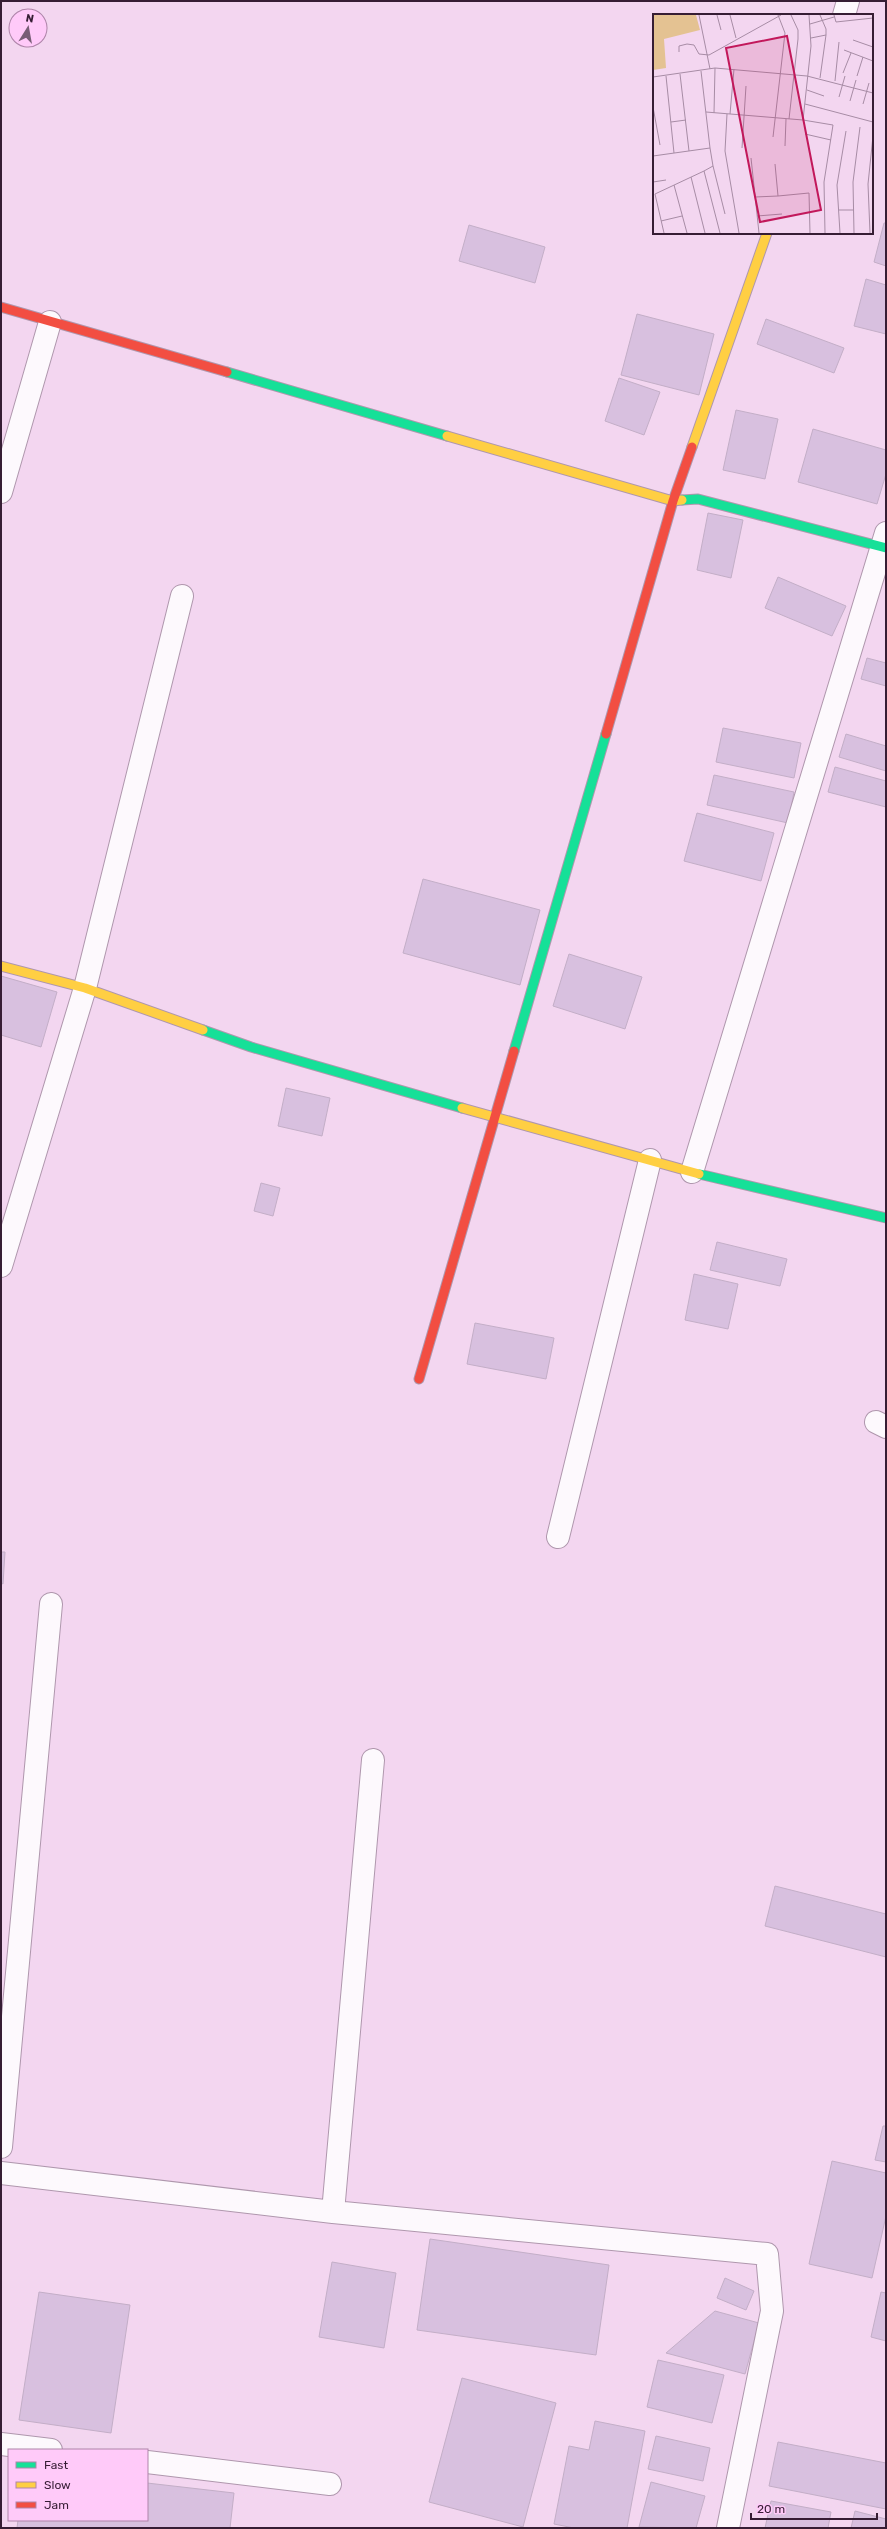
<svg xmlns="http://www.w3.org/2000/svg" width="887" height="2529" font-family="Rubik,sans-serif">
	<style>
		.building { fill: #d8c0df; stroke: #c3aec7 }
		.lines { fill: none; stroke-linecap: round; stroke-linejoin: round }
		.street-casing { stroke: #af97ad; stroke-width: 24 }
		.fast-casing { stroke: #af97ad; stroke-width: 11 }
		.slow-casing { stroke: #af97ad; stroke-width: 11 }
		.jam-casing { stroke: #af97ad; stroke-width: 11 }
		.street { stroke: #fdf9fd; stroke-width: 22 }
		.fast { stroke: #16e098; stroke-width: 9 }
		.slow { stroke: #ffcf43; stroke-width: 9 }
		.jam { stroke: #f24e42; stroke-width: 9 }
		.inset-road { fill: none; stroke: #a78ca5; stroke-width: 1 }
		.view { fill: #c2185b; fill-opacity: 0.15; stroke: #c2185b; stroke-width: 2 }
		.inset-edge { fill: none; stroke: #361d34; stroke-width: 2 }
	</style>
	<rect width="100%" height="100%" fill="#f3d6f0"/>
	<path class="building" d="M 884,223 L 886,223 L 886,266 L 874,262 Z
		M 469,225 L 545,247 L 535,283 L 459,261 Z
		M 866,279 L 886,285 L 886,334 L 854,326 Z
		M 637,314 L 714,334 L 699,395 L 621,375 Z
		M 766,319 L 844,348 L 834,373 L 757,344 Z
		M 619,378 L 660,392 L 644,435 L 605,421 Z
		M 736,410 L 778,419 L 765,479 L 723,470 Z
		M 813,429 L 886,450 L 886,474 L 877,504 L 798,482 Z
		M 708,513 L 743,520 L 731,578 L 697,570 Z
		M 778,577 L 846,606 L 832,636 L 765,608 Z
		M 867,658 L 886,663 L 886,686 L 861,679 Z
		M 723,728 L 801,743 L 794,778 L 716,762 Z
		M 846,734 L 886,746 L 886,771 L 839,757 Z
		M 835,767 L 886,781 L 886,807 L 828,792 Z
		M 714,775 L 794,792 L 788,823 L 707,805 Z
		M 697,813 L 774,833 L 761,881 L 684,861 Z
		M 423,879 L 540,910 L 520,985 L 403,953 Z
		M 569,954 L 642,977 L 625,1029 L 553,1006 Z
		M 1,976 L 57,992 L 41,1047 L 1,1035 Z
		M 286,1088 L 330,1098 L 322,1136 L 278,1126 Z
		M 261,1183 L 280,1188 L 273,1216 L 254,1211 Z
		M 717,1242 L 787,1259 L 780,1286 L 710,1270 Z
		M 694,1274 L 738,1284 L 728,1329 L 685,1320 Z
		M 475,1323 L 554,1338 L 546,1379 L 467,1364 Z
		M 1,1552 L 5,1552 L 3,1584 L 1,1583 Z
		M 775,1886 L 886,1914 L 886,1957 L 765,1926 Z
		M 883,2126 L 886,2126 L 886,2162 L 875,2160 Z
		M 832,2161 L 886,2173 L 886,2216 L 872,2278 L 809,2264 Z
		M 430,2239 L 609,2265 L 596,2355 L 417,2330 Z
		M 332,2262 L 396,2273 L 384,2348 L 319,2337 Z
		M 725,2278 L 754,2291 L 746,2310 L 717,2298 Z
		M 39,2292 L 130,2305 L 111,2433 L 19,2420 Z
		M 881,2292 L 886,2293 L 886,2341 L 871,2337 Z
		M 715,2311 L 759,2323 L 745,2374 L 666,2353 Z
		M 658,2360 L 724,2375 L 712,2423 L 647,2407 Z
		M 462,2378 L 556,2403 L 523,2527 L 429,2502 Z
		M 595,2421 L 645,2431 L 627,2528 L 574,2528 L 554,2524 L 569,2446 L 589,2450 Z
		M 656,2436 L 710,2448 L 703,2481 L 648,2469 Z
		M 778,2442 L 886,2463 L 886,2509 L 769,2486 Z
		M 651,2482 L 705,2496 L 696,2528 L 639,2527 Z
		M 147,2483 L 234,2493 L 230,2528 L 17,2528 L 18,2520 L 147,2520 Z
		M 771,2501 L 831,2512 L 828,2528 L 765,2528 Z
		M 855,2511 L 886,2519 L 886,2528 L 851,2528 Z"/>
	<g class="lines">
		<defs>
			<path id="street" d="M 844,15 L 848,1
				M 1,492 L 50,322
				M 692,1172 L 886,533
				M 1,1266 L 85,988 L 182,596
				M 876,1422 L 886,1427
				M 558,1537 L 650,1160
				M 1,2147 L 51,1604
				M 1,2173 L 333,2212 L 373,1760
				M 333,2212 L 767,2254 L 772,2311 L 728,2528
				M 1,2444 L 51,2450
				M 147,2462 L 330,2484"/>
			<path id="fast" d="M 227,372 L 447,436
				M 682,500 L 698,499 L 886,548
				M 203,1030 L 251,1047 L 462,1108
				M 514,1051 L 606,734
				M 699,1174 L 886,1218"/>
			<path id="slow" d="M 447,436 L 673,501 L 682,500
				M 692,447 L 767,233
				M 1,966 L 85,988 L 203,1030
				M 462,1108 L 699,1174"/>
			<path id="jam" d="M 1,307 L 227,372
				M 606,734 L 673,501 L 692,447
				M 419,1379 L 514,1051"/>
		</defs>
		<use href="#street" class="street-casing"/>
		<use href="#fast" class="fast-casing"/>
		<use href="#slow" class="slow-casing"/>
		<use href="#jam" class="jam-casing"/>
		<use href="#street" class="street"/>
		<use href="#fast" class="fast"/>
		<use href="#slow" class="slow"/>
		<use href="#jam" class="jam"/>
	</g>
	<g transform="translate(653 14)">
		<rect width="220" height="220" fill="#f3d6f0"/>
		<path d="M 0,1 L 43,1 L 47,16 L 11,25 L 13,54 L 0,56 Z" fill="#e4c292"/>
		<path class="inset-road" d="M 46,1 L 57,55M 64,1 L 68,16M 77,1 L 83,24M 181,1 L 183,8 L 220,4M 157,10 L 181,3M 158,24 L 173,21 L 173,15 L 167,1M 200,26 L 220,33M 191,36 L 220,47M 26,38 L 26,32 L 34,30 L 41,31 L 46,40 L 56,41 L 128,1M 48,57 L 57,134M 190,59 L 198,39M 27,60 L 36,137M 13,62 L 21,139M 204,62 L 210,43M 0,63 L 62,54 L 154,62 L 220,79M 167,64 L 173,21M 182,67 L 186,28M 154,76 L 171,82M 186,83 L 192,62M 197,87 L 203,66M 152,90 L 220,108M 210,90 L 216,69M 0,93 L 7,131M 53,98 L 150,106 L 180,111 L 171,168 L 172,219M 61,99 L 62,54M 74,100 L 72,137 L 86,219M 77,100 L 81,55M 136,105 L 145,25 L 145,16 L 138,1M 150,106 L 158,32 L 156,1M 18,108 L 33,106M 152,120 L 178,126M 120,123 L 132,19 L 125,1M 132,132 L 133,105M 89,134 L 93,72M 0,142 L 57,134 L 60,152 L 51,157M 98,144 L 106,219M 60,152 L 72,200M 38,163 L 52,219M 0,168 L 13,166M 21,171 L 34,219M 125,182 L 156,179 L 157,219M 102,183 L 125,182 L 122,150M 186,196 L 201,196M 104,202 L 129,200M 8,207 L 29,202M 11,219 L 2,180 L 51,157 L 67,219M 187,219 L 184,171 L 193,117M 201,219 L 200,168 L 207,113M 217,219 L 215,170 L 220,122"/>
		<path class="view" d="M 134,22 L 168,196 L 107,208 L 73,34 Z"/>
		<rect width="220" height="220" class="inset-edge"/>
	</g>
	<rect width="887" height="2529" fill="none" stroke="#361d34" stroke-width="4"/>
	<rect x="8" y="2449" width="140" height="72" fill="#ffcaf9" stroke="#af85aa"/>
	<rect x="16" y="2462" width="20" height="6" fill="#16e098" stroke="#af85aa"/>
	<text x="44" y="2469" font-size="12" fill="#361d34">Fast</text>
	<rect x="16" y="2482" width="20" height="6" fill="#ffcf43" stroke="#af85aa"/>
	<text x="44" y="2489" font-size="12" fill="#361d34">Slow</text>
	<rect x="16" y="2502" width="20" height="6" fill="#f24e42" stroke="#af85aa"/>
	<text x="44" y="2509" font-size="12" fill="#361d34">Jam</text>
	<g transform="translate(28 28) rotate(11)"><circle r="19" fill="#ffcaf9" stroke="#af85aa"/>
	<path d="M0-3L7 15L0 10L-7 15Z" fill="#785e76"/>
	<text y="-6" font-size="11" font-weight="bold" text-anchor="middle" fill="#361d34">N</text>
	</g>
	<path d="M751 2513v6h126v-6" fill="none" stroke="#361d34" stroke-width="2"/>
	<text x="757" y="2513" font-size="12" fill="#361d34" stroke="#ffcaf9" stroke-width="3" paint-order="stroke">20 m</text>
</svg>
